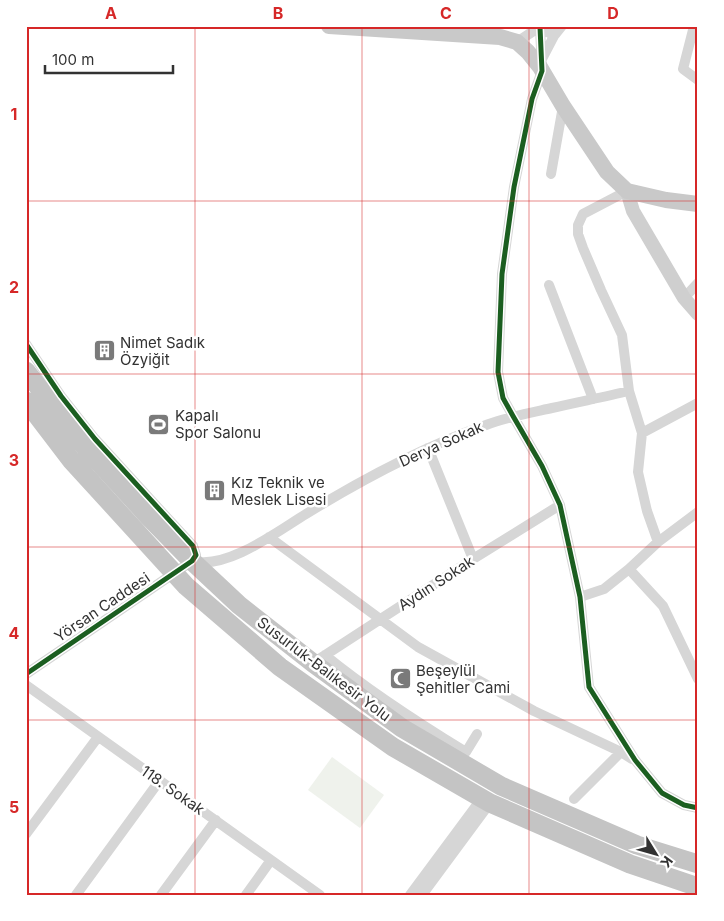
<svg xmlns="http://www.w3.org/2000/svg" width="724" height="921" font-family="Inter,sans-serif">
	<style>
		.green { fill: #eff2ec }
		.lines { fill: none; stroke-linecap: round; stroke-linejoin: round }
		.street { stroke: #d6d6d6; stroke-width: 10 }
		.secondary { stroke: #cfcfcf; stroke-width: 14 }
		.primary { stroke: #c9c9c9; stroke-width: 16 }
		.highway { stroke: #c4c4c4; stroke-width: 19 }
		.cycleway-casing { stroke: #fff; stroke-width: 8 }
		.cycleway { stroke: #1b5e20; stroke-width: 5 }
		.grid { fill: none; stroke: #d62828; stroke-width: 1; stroke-opacity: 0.55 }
		.labels { text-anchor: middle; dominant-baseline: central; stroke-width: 5; stroke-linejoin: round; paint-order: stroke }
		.poi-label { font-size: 15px; fill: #323232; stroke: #fff; text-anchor: start }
		.street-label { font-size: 15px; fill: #323232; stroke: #fff }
		.neatline { fill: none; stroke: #d62828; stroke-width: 2 }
		.grid-label { font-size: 16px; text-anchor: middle; font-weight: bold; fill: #d62828 }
	</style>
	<rect width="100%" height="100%" fill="#fff"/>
	<path class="green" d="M 332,757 L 384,795 L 360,828 L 308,790 Z"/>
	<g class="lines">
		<path class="street" d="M 538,26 L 540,27 L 542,71 L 532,99 L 514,187 L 502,274 L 498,372 L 503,398 L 513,416 L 542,466 L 560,505 L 580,597 L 589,687 L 635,760 L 662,793 L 684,805 L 698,808
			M 694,26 L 683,69 L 698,80
			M 540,27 L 554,36 L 562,26
			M 517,42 L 541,26
			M 542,59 L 554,36
			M 551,174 L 563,106
			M 627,191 L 583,214 L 578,225 L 578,234 L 583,248 L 601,290 L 622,335 L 629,391 L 642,433
			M 549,285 L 593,399
			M 684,298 L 698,283
			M 26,344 L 61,396 L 95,439 L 193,546 L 196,555 L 192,561 L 26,674
			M 698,403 L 642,433 L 638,472 L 647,511 L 658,542 L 629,569 L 663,606 L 698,679
			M 428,448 L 473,559
			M 269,537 L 418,647 L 534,711 L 621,752 L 632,759
			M 658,542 L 698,512
			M 193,561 C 227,570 278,531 306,514 C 363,479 422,447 486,425 C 507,417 529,413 552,408 C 578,402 604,397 629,391
			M 580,597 L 604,589 L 629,569
			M 325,655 C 369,691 417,722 466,752 L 477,734
			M 313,663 L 473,559 L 560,505
			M 26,685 L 320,895
			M 574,799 L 621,752
			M 26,834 L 98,737
			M 76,895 L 160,780
			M 161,895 L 216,820
			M 246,895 L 271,860
			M 410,895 L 482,798
			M 422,895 L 490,803"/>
		<path class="secondary" d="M 627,191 L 633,211 L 684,298 L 698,314"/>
		<path class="primary" d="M 329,26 L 500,37 L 517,42 L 528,52 L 540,67 L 563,106 L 607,172 L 627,191 L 666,200 L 698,204"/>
		<path class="highway" d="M 26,371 L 85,447 L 149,517 L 192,561 L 239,605 L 313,663 L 402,728 L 501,786 L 637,845 L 698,864
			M 26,401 L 71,460 L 186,586 L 280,667 L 393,747 L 490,803 L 630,864 L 698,887"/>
		<defs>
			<path id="cycleway" d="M 538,26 L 540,27 L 542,71 L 532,99 L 514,187 L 502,274 L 498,372 L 503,398 L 513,416 L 542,466 L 560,505 L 580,597 L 589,687 L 635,760 L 662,793 L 684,805 L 698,808
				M 26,344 L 61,396 L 95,439 L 193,546 L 196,555 L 192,561 L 26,674"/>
		</defs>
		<use href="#cycleway" class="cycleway-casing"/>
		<use href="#cycleway" class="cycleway"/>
	</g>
	<path class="grid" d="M 195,26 L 195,895M 362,26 L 362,895M 529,26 L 529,895M 26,201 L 698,201M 26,374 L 698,374M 26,547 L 698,547M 26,720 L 698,720"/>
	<defs>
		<symbol id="building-square" viewBox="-11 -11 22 22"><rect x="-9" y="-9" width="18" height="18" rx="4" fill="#7a7a7a" stroke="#fff"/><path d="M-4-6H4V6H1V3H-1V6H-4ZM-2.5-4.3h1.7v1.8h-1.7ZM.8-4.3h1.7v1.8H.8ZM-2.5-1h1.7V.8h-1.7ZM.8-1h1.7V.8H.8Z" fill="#fff"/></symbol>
		<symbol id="stadium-square" viewBox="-11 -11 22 22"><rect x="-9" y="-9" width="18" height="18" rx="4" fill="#7a7a7a" stroke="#fff"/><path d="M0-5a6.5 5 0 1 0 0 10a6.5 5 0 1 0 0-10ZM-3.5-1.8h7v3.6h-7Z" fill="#fff"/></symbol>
		<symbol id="mosque-square" viewBox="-11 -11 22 22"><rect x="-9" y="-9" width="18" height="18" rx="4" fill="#7a7a7a" stroke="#fff"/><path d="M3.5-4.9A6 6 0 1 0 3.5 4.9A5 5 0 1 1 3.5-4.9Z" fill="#fff"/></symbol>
	</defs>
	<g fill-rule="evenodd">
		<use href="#building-square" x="92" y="338" width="25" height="25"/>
		<use href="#stadium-square" x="146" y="412" width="25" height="25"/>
		<use href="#building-square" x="202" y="478" width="25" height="25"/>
		<use href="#mosque-square" x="388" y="666" width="25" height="25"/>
	</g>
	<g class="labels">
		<g class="poi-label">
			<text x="120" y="342">Nimet Sadık<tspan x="120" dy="17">Özyiğit</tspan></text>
			<text x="175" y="415">Kapalı<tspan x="175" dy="17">Spor Salonu</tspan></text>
			<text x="231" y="482">Kız Teknik ve<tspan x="231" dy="17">Meslek Lisesi</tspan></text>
			<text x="416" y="670">Beşeylül<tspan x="416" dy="17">Şehitler Cami</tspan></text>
		</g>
		<g class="street-label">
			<text transform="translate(441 444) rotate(-24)">Derya Sokak</text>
			<text transform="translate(436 583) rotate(-33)">Aydın Sokak</text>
			<text transform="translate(102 607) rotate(-34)">Yörsan Caddesi</text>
			<text transform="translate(324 669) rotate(37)">Susurluk-Balıkesir Yolu</text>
			<text transform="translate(173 790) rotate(35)">118. Sokak</text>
		</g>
	</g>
	<rect width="724" height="921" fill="none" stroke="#ffffff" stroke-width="55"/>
	<g transform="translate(656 854) rotate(127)" stroke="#ffffff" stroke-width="4" paint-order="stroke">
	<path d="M0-4L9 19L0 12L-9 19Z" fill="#323232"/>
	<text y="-8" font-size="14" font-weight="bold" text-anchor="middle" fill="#323232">K</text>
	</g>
	<path d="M45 65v8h128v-8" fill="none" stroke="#323232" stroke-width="2.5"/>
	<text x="52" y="65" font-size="15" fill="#323232" stroke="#ffffff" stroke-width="4" paint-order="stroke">100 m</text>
	<rect x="28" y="28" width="668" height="866" class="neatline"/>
	<g class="grid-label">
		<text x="111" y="19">A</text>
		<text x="278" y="19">B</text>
		<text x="446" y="19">C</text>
		<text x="613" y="19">D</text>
		<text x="14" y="120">1</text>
		<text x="14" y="293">2</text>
		<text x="14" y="466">3</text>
		<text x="14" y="639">4</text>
		<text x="14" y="813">5</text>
	</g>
</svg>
